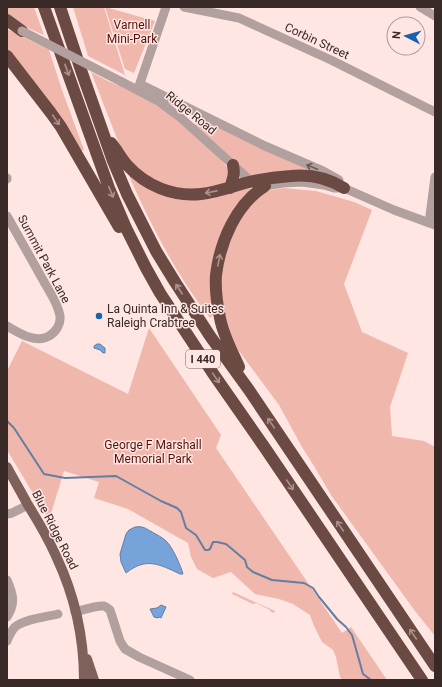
<svg xmlns="http://www.w3.org/2000/svg" width="442" height="687" font-family="Roboto,sans-serif">
	<style>
		.green { fill: #f0b7ac }
		.water { fill: #76a3d9; stroke: #637ea3 }
		.lines { fill: none; stroke-linecap: round; stroke-linejoin: round }
		.stream { stroke: #637ea3; stroke-width: 2 }
		.minor { stroke: #b1a09d; stroke-width: 9 }
		.major { stroke: #7e615b; stroke-width: 10 }
		.highway { stroke: #6b4a44; stroke-width: 12 }
		.minor-bridge { stroke: #b1a09d; stroke-width: 9 }
		.oneway { stroke: #ae908b }
		.oneway2 { stroke: #685956 }
		.poi-dot { fill: #1562b1; stroke: #ffe6e2; stroke-width: 1.5 }
		.labels { text-anchor: middle; dominant-baseline: central; stroke-width: 3; stroke-linejoin: round; paint-order: stroke }
		.shield { fill: #ffe6e2; stroke: #74625e; stroke-width: 1 }
		.shield-label { font-size: 11px; font-weight: bold; fill: #382926 }
		.park-label { font-size: 12px; fill: #541109; stroke: #ffe6e2 }
		.street-label { font-size: 12px; fill: #382926; stroke: #ffe6e2 }
		.poi-label { font-size: 12px; fill: #382926; stroke: #ffe6e2; text-anchor: start }
	</style>
	<rect width="100%" height="100%" fill="#ffe6e2"/>
	<path class="green" d="M 7,7 L 34,7 L 44,35 L 23,26 L 7,18 Z
		M 73,7 L 104,7 L 125,75 L 88,56 Z
		M 105,7 L 155,21 L 134,73 L 125,69 Z
		M 7,29 L 49,50 L 62,90 L 84,150 L 81,151 L 7,51 Z
		M 91,72 L 108,81 L 141,95 L 173,116 L 213,151 L 228,168 C 229,178 228,182 220,187 L 176,190 L 140,173 L 123,154 Z
		M 200,119 L 203,119 L 310,170 L 253,180 L 195,125 L 197,120 Z
		M 131,175 L 165,194 L 250,186 L 252,192 L 232,219 L 214,314 L 210,318 C 176,275 151,225 129,176 Z
		M 284,188 L 316,191 L 354,202 L 372,210 L 344,284 L 362,332 L 408,353 L 390,407 L 392,436 L 424,441 L 435,447 L 435,636 L 415,611 L 331,495 L 314,466 L 302,447 L 279,405 L 236,347 L 228,328 L 222,304 L 220,279 L 229,240 L 245,210 L 266,191 Z
		M 149,328 L 221,435 L 216,448 L 342,633 L 351,627 L 387,680 L 343,680 L 340,677 L 336,657 L 333,650 L 322,642 L 314,626 L 310,615 L 293,604 L 279,599 L 255,594 L 231,572 L 213,578 L 197,569 L 191,557 L 188,543 L 128,509 L 94,498 L 99,482 L 64,471 L 49,520 L 7,450 L 7,371 L 22,341 L 128,394 Z
		M 233,592 L 275,611 L 274,613 L 271,612 L 270,610 L 256,603 L 253,604 L 232,594 Z"/>
	<path class="water" d="M 97,344 L 100,344 L 105,348 L 105,353 L 103,353 L 100,350 L 94,348 L 94,346 Z
		M 135,527 C 143,526 145,528 152,532 C 157,535 162,537 166,541 C 172,546 181,566 183,574 L 180,574 C 159,564 146,557 126,573 L 121,562 L 120,554 L 126,534 L 129,530 Z
		M 161,605 L 166,607 L 161,618 L 159,617 L 158,618 L 154,617 L 150,609 L 157,608 Z"/>
	<g class="lines">
		<path class="stream" d="M 7,421 L 14,428 L 44,474 L 65,478 L 116,476 L 161,501 L 177,508 L 181,512 L 186,528 L 196,535 L 205,550 L 208,550 L 210,549 L 213,542 L 217,542 L 226,544 L 232,549 L 245,560 L 247,567 L 253,572 L 272,580 L 304,583 L 313,588 L 319,597 L 324,603 L 337,619 L 346,627 L 352,635 L 363,674 L 371,680"/>
		<path class="minor" d="M 184,7 L 239,18 L 331,60 L 435,112
			M 420,7 L 435,16
			M 122,82 L 158,101 L 181,118 L 254,184 L 257,185 L 265,186 L 283,183 L 302,182 L 324,185 L 334,188 L 344,188 L 394,210 L 435,225
			M 140,84 L 265,146 L 323,171 L 339,180
			M 138,89 L 166,7
			M 7,178 L 7,179
			M 7,216 C 19,237 31,259 43,280 C 49,291 58,303 60,316 C 61,324 56,332 49,336 C 36,344 19,333 7,326
			M 429,223 L 435,177
			M 7,514 L 12,513 L 28,505
			M 7,580 C 13,594 16,603 7,617
			M 75,612 C 83,610 97,605 104,606 C 107,607 107,608 110,610 L 120,641 L 125,649 L 139,657 L 190,680
			M 7,641 C 9,636 11,631 15,627 C 25,619 46,617 58,614"/>
		<path class="major" d="M 7,467 C 14,480 21,492 28,505 C 38,521 48,538 56,556 C 74,594 84,638 84,680
			M 87,659 L 94,680"/>
		<path class="highway" d="M 44,7 L 109,188 L 126,228 L 146,268 L 160,293 L 212,372 L 265,448 L 422,680
			M 60,7 L 82,73 L 113,161 L 127,194 L 156,251 L 175,282 L 210,336 L 249,390 L 435,666
			M 7,20 L 22,31
			M 7,56 L 51,113 L 61,127 L 119,227
			M 111,143 C 117,150 121,158 127,165 C 146,186 173,197 201,194 C 218,192 233,186 249,182 C 263,179 277,177 291,176 C 310,174 328,178 344,188
			M 230,188 C 233,178 235,175 233,165
			M 239,367 C 232,351 223,335 220,318 C 217,304 215,289 216,275 C 220,242 236,204 265,186"/>
		<path class="minor-bridge" d="M 22,31 L 122,82"/>
	</g>
	<defs><path id="oneway-shaft" d="M-6 0H5M1.5-3L5.5 0L1.5 3" fill="none" stroke-width="1.6" stroke-linecap="round" stroke-linejoin="round"/></defs>
	<g class="oneway">
		<use href="#oneway-shaft" transform="translate(67 70) rotate(70)"/>
		<use href="#oneway-shaft" transform="translate(56 120) rotate(56)"/>
		<use href="#oneway-shaft" transform="translate(111 192) rotate(68)"/>
		<use href="#oneway-shaft" transform="translate(211 192) rotate(169)"/>
		<use href="#oneway-shaft" transform="translate(219 260) rotate(-78)"/>
		<use href="#oneway-shaft" transform="translate(179 289) rotate(-123)"/>
		<use href="#oneway-shaft" transform="translate(216 378) rotate(55)"/>
		<use href="#oneway-shaft" transform="translate(271 423) rotate(-124)"/>
		<use href="#oneway-shaft" transform="translate(290 485) rotate(56)"/>
		<use href="#oneway-shaft" transform="translate(340 526) rotate(-124)"/>
		<use href="#oneway-shaft" transform="translate(413 634) rotate(-124)"/>
	</g>
	<use class="oneway2" href="#oneway-shaft" transform="translate(312 167) rotate(-158)"/>
	<circle class="poi-dot" cx="99" cy="316" r="4"/>
	<g class="labels">
		<rect class="shield" x="186" y="350" width="34" height="18" rx="3"/>
		<g class="shield-label">
			<text x="203" y="359">I 440</text>
		</g>
		<g class="park-label">
			<text x="132" y="25">Varnell<tspan x="132" dy="14">Mini-Park</tspan></text>
			<text x="153" y="445">George F Marshall<tspan x="153" dy="14">Memorial Park</tspan></text>
		</g>
		<g class="street-label">
			<text transform="translate(317 41) rotate(25)">Corbin Street</text>
			<text transform="translate(191 113) rotate(39)">Ridge Road</text>
			<text transform="translate(44 259) rotate(62)">Summit Park Lane</text>
			<text transform="translate(55 530) rotate(63)">Blue Ridge Road</text>
		</g>
		<g class="poi-label">
			<text x="107" y="309">La Quinta Inn &amp; Suites<tspan x="107" dy="14">Raleigh Crabtree</tspan></text>
		</g>
	</g>
	<rect width="442" height="687" fill="none" stroke="#382926" stroke-width="16"/>
	<g transform="translate(406 36) rotate(276)"><circle r="19" fill="#ffe6e2" stroke="#af9a97"/>
	<path d="M0-3L7 15L0 10L-7 15Z" fill="#1562b1"/>
	<text y="-6" font-size="11" font-weight="bold" text-anchor="middle" fill="#382926">N</text>
	</g>
</svg>
